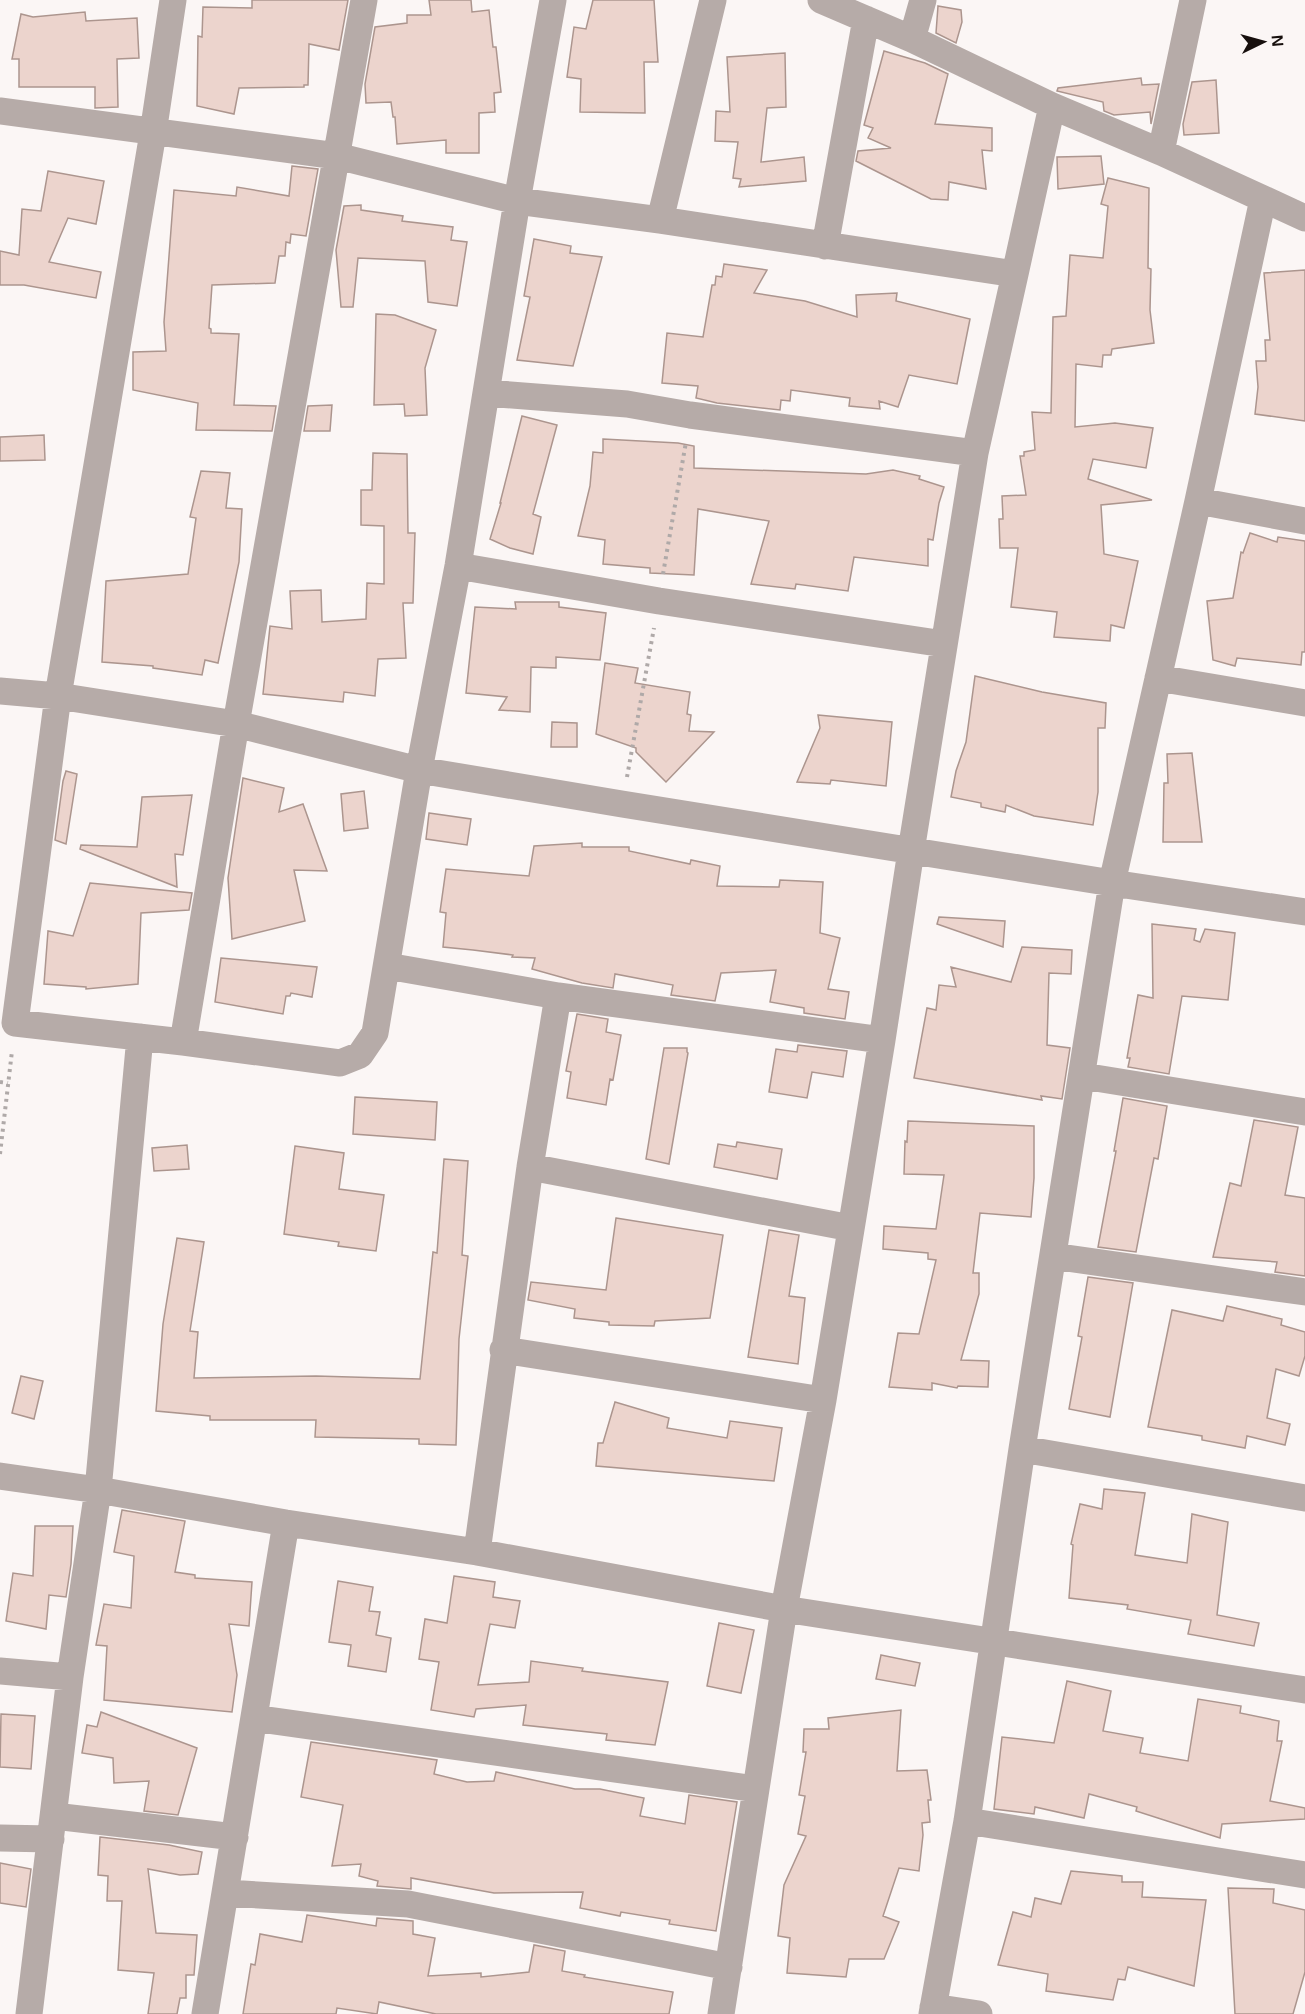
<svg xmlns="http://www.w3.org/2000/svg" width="1305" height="2014" font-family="Arial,sans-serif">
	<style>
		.building { fill: #ecd4cd; stroke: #ac958e; stroke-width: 1.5 }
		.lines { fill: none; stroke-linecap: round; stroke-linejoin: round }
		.path { stroke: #afa9a8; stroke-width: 4; stroke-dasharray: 3 4.5; stroke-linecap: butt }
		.minor { stroke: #b6aba8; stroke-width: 27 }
	</style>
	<rect width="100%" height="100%" fill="#fbf6f5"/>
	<path class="building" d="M 252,0 L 348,0 L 339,50 L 309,44 L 308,85 L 304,85 L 304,87 L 239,88 L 234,114 L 197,106 L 198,36 L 202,37 L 203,7 L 252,8 Z
		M 429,0 L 471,0 L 472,12 L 489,10 L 493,47 L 496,47 L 501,92 L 494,93 L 495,112 L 479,113 L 479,153 L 446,153 L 446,140 L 397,144 L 395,117 L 393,117 L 391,102 L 366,103 L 365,84 L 375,27 L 407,23 L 407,15 L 431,15 Z
		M 593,0 L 654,0 L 658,62 L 644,62 L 645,113 L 580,112 L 581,79 L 567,77 L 574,27 L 586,29 Z
		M 938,6 L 961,10 L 962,22 L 956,43 L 936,33 Z
		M 85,12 L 86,21 L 137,18 L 139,58 L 117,59 L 118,107 L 95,108 L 95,87 L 19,87 L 19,59 L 12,59 L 21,14 L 33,17 Z
		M 884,51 L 925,63 L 948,74 L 935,124 L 992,128 L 992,151 L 982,150 L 986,189 L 949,182 L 948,200 L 931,199 L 856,161 L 858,151 L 891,148 L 868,138 L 873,128 L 864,125 Z
		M 785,53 L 786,107 L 767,108 L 761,162 L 804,157 L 806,181 L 739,187 L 741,179 L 733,178 L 738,142 L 715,141 L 716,111 L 730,112 L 727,57 Z
		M 1141,78 L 1142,85 L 1159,84 L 1151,124 L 1150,112 L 1114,115 L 1104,111 L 1103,102 L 1057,91 L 1058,88 Z
		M 1216,80 L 1219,133 L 1184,135 L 1183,124 L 1192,82 Z
		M 1101,156 L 1104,184 L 1058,189 L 1057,157 Z
		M 292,166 L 318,169 L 306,236 L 291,234 L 290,243 L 286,242 L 285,256 L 279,256 L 275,283 L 212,285 L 209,328 L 211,329 L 211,333 L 239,334 L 234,405 L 276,406 L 272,431 L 196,430 L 198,403 L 133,390 L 133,352 L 166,351 L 164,322 L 174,190 L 236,196 L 237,187 L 289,196 Z
		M 48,171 L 104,181 L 96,224 L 68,218 L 49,262 L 101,272 L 96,298 L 24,285 L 0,285 L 0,251 L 19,255 L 22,209 L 41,211 Z
		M 1108,178 L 1149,188 L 1148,268 L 1151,269 L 1150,310 L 1154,343 L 1112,349 L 1111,355 L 1103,355 L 1102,367 L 1076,364 L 1075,427 L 1115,423 L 1153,428 L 1146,468 L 1093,459 L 1088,479 L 1152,500 L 1101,505 L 1104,554 L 1138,561 L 1124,628 L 1111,625 L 1110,641 L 1054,637 L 1057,612 L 1011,607 L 1018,548 L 1000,548 L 999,519 L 1003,519 L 1002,496 L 1026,495 L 1020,456 L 1024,456 L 1024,452 L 1035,450 L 1032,412 L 1051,413 L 1053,317 L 1066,316 L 1070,255 L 1103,258 L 1108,206 L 1101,204 Z
		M 361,205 L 361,210 L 403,216 L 402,221 L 453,227 L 451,240 L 467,242 L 457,306 L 428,302 L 425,261 L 358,258 L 353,307 L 341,307 L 336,250 L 344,206 Z
		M 534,239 L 571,246 L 570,253 L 602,257 L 573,366 L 517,360 L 530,297 L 524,296 Z
		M 724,264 L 767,270 L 754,293 L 805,301 L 857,317 L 856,295 L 897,293 L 896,301 L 970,319 L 957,384 L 909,375 L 898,407 L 879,401 L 880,409 L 849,406 L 850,398 L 791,390 L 790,401 L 781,400 L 780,410 L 717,403 L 696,398 L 698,386 L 662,383 L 667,333 L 703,337 L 712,285 L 715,285 L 716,276 L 722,277 Z
		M 1305,270 L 1305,421 L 1255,414 L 1258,387 L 1256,361 L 1266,361 L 1265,340 L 1270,340 L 1264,273 Z
		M 376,314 L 395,315 L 436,330 L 425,368 L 427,415 L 405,416 L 404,404 L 374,405 Z
		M 332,405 L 330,431 L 304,431 L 308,406 Z
		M 522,416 L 557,425 L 533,514 L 541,517 L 533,554 L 510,548 L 490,539 L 501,503 L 500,503 Z
		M 44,435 L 45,460 L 0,461 L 0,437 Z
		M 603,439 L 678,443 L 694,446 L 694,468 L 866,474 L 893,470 L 920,476 L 919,479 L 944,487 L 939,503 L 933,540 L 928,539 L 928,566 L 854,557 L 848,591 L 796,584 L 795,589 L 751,584 L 769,521 L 698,509 L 694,575 L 650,573 L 650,568 L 603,564 L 605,540 L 578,536 L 590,486 L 593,452 L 603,453 Z
		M 373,453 L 407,454 L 408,533 L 415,533 L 413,603 L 403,603 L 406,658 L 378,659 L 375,696 L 344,692 L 343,702 L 263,694 L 270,626 L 292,629 L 290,591 L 321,590 L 322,622 L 366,619 L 367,583 L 384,584 L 384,526 L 361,525 L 361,490 L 372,490 Z
		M 201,471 L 230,473 L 226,508 L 242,509 L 239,562 L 218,663 L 205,660 L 202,675 L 153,668 L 153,666 L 102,662 L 106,581 L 188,574 L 196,518 L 190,517 Z
		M 1250,533 L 1277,542 L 1278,537 L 1305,541 L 1305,652 L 1302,652 L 1301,665 L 1237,658 L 1235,666 L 1213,660 L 1207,601 L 1233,598 L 1241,552 L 1243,553 Z
		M 515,602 L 559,602 L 559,607 L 606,613 L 600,660 L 556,657 L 556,668 L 531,667 L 530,712 L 499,710 L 507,697 L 466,693 L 475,607 L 516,609 Z
		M 605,663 L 638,668 L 635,683 L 690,692 L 687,714 L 691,715 L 689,731 L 714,732 L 666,782 L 636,752 L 636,748 L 596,734 Z
		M 975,676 L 1042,692 L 1106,703 L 1105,728 L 1098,728 L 1098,792 L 1093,825 L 1034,816 L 1006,805 L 1005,812 L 981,807 L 981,803 L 951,797 L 956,771 L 966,742 Z
		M 818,715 L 892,722 L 886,786 L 831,780 L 830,784 L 797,782 L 820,728 Z
		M 552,722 L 577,723 L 577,747 L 551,747 Z
		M 1192,753 L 1202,842 L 1163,842 L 1164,783 L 1168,783 L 1167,754 Z
		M 66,771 L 77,774 L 66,844 L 55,840 L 63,781 Z
		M 243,778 L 284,788 L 279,812 L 303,804 L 327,871 L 294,870 L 305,921 L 232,939 L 228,878 Z
		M 364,791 L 368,828 L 344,831 L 341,794 Z
		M 192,795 L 183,855 L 175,854 L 177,887 L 80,849 L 81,845 L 137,847 L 142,797 Z
		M 429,813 L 471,819 L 467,845 L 426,839 Z
		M 582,843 L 582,847 L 629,847 L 629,851 L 690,864 L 691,860 L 720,866 L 717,886 L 779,887 L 780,880 L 823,882 L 820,933 L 840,938 L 828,989 L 849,992 L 845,1019 L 804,1013 L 804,1008 L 770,1002 L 776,970 L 721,973 L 715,1001 L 671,995 L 673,985 L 615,974 L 613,988 L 582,983 L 532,969 L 535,958 L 512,957 L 513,955 L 473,950 L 443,947 L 446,913 L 440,912 L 446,869 L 529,876 L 534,846 Z
		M 90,883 L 192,893 L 189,910 L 141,913 L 138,984 L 86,989 L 86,987 L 44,984 L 48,931 L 73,936 Z
		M 939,917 L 1005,921 L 1003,947 L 937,924 Z
		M 1152,924 L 1196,929 L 1194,940 L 1200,942 L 1205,929 L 1235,933 L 1228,1000 L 1182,996 L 1169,1074 L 1128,1067 L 1130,1058 L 1127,1058 L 1138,995 L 1153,998 Z
		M 1022,947 L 1072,950 L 1071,974 L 1049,973 L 1047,1045 L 1070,1048 L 1062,1099 L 1041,1096 L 1042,1100 L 914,1078 L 927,1008 L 936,1010 L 939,985 L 956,987 L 951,967 L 1011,982 Z
		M 221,958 L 317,967 L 312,997 L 291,993 L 290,996 L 286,996 L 283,1014 L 215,1002 Z
		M 577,1014 L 608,1019 L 606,1032 L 621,1035 L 613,1080 L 610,1079 L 606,1105 L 567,1098 L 571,1072 L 566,1071 Z
		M 798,1045 L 847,1051 L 843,1077 L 812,1072 L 807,1098 L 769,1092 L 776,1049 L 797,1052 Z
		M 664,1048 L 687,1048 L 687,1052 L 688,1053 L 669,1164 L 646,1159 Z
		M 355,1097 L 437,1102 L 435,1140 L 353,1134 Z
		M 1123,1098 L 1167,1106 L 1158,1159 L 1154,1158 L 1136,1252 L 1098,1247 L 1116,1151 L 1114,1151 Z
		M 1254,1120 L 1298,1127 L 1285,1195 L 1305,1198 L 1305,1276 L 1275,1272 L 1277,1262 L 1213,1257 L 1230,1183 L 1241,1186 Z
		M 908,1121 L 1034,1126 L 1034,1178 L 1031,1217 L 980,1213 L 973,1273 L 979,1273 L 979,1294 L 961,1360 L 989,1361 L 988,1387 L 958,1386 L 957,1388 L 932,1383 L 932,1390 L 889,1387 L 898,1333 L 919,1334 L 936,1260 L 928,1259 L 928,1253 L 883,1249 L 884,1226 L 936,1229 L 944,1175 L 904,1174 L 905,1141 L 907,1142 Z
		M 737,1142 L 782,1149 L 777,1179 L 714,1167 L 718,1144 L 736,1147 Z
		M 187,1145 L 189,1169 L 154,1171 L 152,1148 Z
		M 295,1146 L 344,1153 L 339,1189 L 384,1195 L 376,1251 L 338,1246 L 339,1242 L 284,1234 Z
		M 444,1159 L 468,1161 L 462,1255 L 468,1256 L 459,1339 L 456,1445 L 419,1444 L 419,1439 L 315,1437 L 316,1420 L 210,1420 L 210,1416 L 156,1411 L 163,1324 L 177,1238 L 204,1242 L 190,1331 L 198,1332 L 194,1378 L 316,1376 L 420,1379 L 433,1252 L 437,1253 Z
		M 616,1218 L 723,1235 L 710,1318 L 655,1321 L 654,1326 L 609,1325 L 609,1322 L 574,1318 L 575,1309 L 528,1300 L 531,1282 L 606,1290 Z
		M 769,1230 L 799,1235 L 789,1296 L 805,1298 L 798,1364 L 748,1357 Z
		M 1088,1277 L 1133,1283 L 1110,1417 L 1069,1409 L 1082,1337 L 1078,1336 Z
		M 1227,1306 L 1282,1319 L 1281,1325 L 1305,1332 L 1305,1356 L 1299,1376 L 1276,1369 L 1267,1418 L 1290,1424 L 1285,1445 L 1247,1436 L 1245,1448 L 1202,1440 L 1202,1436 L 1148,1427 L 1172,1310 L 1223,1321 Z
		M 21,1376 L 43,1381 L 34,1419 L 12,1413 Z
		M 615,1402 L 669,1418 L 667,1428 L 727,1438 L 730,1421 L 782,1428 L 774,1481 L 596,1466 L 598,1443 L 603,1443 Z
		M 1104,1489 L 1145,1493 L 1135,1555 L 1187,1563 L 1192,1514 L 1228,1522 L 1217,1615 L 1259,1623 L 1254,1646 L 1188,1634 L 1191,1620 L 1127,1609 L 1128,1605 L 1069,1598 L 1073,1545 L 1071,1544 L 1080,1504 L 1102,1509 Z
		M 122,1510 L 185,1521 L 175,1572 L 195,1575 L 195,1578 L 252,1582 L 249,1626 L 229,1624 L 237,1675 L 232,1712 L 104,1700 L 107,1646 L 96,1645 L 104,1604 L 131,1608 L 134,1556 L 114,1552 Z
		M 35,1526 L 73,1526 L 71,1564 L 66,1597 L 49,1595 L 46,1629 L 6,1621 L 13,1573 L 33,1576 Z
		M 454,1576 L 495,1582 L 493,1597 L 520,1601 L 515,1628 L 490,1624 L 478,1685 L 529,1682 L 531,1661 L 583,1668 L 582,1671 L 668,1682 L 655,1745 L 606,1740 L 607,1734 L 523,1725 L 526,1705 L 476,1709 L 474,1717 L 431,1710 L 439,1662 L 419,1659 L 425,1619 L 447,1623 Z
		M 338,1581 L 373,1587 L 369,1611 L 380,1612 L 376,1635 L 391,1638 L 386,1672 L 348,1666 L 351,1645 L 329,1642 Z
		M 719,1623 L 754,1630 L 741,1693 L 707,1686 Z
		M 881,1655 L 920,1663 L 915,1686 L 876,1679 Z
		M 1067,1681 L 1111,1691 L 1103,1731 L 1143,1738 L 1140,1753 L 1188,1761 L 1198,1699 L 1241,1706 L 1240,1713 L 1279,1721 L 1277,1741 L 1282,1741 L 1270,1801 L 1305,1808 L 1305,1819 L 1222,1824 L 1220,1838 L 1136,1811 L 1137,1807 L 1089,1794 L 1084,1818 L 1035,1807 L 1034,1814 L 994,1809 L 1002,1737 L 1054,1743 Z
		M 901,1710 L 897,1771 L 927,1770 L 931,1800 L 928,1800 L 930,1822 L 922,1823 L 923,1835 L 919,1871 L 899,1868 L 883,1916 L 899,1922 L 884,1959 L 849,1959 L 846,1977 L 787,1973 L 790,1938 L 778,1936 L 784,1885 L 806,1836 L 798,1834 L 805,1796 L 799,1795 L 806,1752 L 803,1752 L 804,1729 L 829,1729 L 828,1718 Z
		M 101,1712 L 197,1748 L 178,1815 L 144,1811 L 149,1781 L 114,1783 L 113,1758 L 82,1753 L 87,1725 L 97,1727 Z
		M 1,1714 L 35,1716 L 31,1769 L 0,1767 Z
		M 311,1742 L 437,1760 L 434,1774 L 467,1782 L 494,1781 L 496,1772 L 575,1789 L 600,1789 L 644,1798 L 640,1816 L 685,1824 L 689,1795 L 737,1802 L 716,1931 L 669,1924 L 670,1920 L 621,1912 L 620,1916 L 580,1908 L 583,1892 L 494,1893 L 411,1878 L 411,1889 L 377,1886 L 378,1881 L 359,1876 L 361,1864 L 332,1866 L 343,1805 L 301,1797 Z
		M 100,1837 L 169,1845 L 202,1852 L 198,1874 L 180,1875 L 148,1869 L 156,1933 L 197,1935 L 194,1975 L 186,1975 L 186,1998 L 180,1998 L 177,2014 L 148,2014 L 154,1973 L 118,1970 L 122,1901 L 107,1901 L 108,1876 L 98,1875 Z
		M 0,1863 L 31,1869 L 26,1907 L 0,1903 Z
		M 1071,1871 L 1122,1876 L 1122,1882 L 1143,1882 L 1142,1897 L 1206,1900 L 1194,1986 L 1128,1967 L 1125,1980 L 1118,1979 L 1113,2000 L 1046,1991 L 1048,1974 L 998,1965 L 1013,1912 L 1031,1917 L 1035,1898 L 1061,1904 Z
		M 1228,1888 L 1274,1889 L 1273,1903 L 1305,1910 L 1305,1972 L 1293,2014 L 1235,2014 Z
		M 307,1915 L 376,1926 L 377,1918 L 413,1921 L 413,1934 L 435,1938 L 428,1976 L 481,1973 L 481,1977 L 529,1972 L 534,1945 L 565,1951 L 562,1971 L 585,1975 L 584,1977 L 673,1992 L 669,2014 L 436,2014 L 379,2002 L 377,2014 L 337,2008 L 336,2014 L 243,2014 L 251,1964 L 255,1965 L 260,1934 L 302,1942 Z"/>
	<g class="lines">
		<path class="path" d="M 663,574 L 686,442
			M 627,777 L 654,628
			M 0,1082 L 8,1083
			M 0,1154 L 12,1051"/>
		<path class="minor" d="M 173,0 L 153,133 L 58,696 L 15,1023 L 183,1042 L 340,1063 L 360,1055 L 375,1033 L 419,770 L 458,566 L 517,201 L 553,0
			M 912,39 L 923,0
			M 1052,106 L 1161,152 L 1305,218
			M 0,111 L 337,156 L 517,201 L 660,220 L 1015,274 L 1052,106 L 912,39 L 821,0
			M 1161,152 L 1193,0
			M 660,220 L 713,0
			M 825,246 L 866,19
			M 486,393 L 627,404 L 690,415 L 975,453
			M 1198,501 L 1305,521
			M 458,566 L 659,601 L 944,644
			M 1158,678 L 1305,703
			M 0,691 L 58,696 L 236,724 L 419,770 L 622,804 L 1112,883 L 1305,912
			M 387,966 L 558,996 L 882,1040
			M 183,1042 L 236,724 L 364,0
			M 1083,1076 L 1305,1112
			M 530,1167 L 851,1228
			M 1053,1256 L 1305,1292
			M 503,1350 L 823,1400
			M 1022,1449 L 1305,1498
			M 0,1476 L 98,1490 L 286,1523 L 477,1552 L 784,1609 L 1305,1690
			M 477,1552 L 530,1167 L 558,996
			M 0,1671 L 70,1677
			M 254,1718 L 756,1789
			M 54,1816 L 235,1837
			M 967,1821 L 1305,1875
			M 0,1838 L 51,1839
			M 226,1893 L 408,1904 L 729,1967
			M 933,2007 L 979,2014
			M 29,2014 L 70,1677 L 98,1490 L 140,1037
			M 205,2014 L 286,1523
			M 721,2014 L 784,1609 L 823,1400 L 882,1040 L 911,851 L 975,453 L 1015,274
			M 932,2014 L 967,1821 L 1022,1449 L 1112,883 L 1198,501 L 1263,199"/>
	</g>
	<g transform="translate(1263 42) rotate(85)" stroke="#fbf6f5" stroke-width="4.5" paint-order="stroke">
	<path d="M0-4.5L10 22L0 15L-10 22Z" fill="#170f0d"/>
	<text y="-9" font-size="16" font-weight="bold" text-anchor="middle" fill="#170f0d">N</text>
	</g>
</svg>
